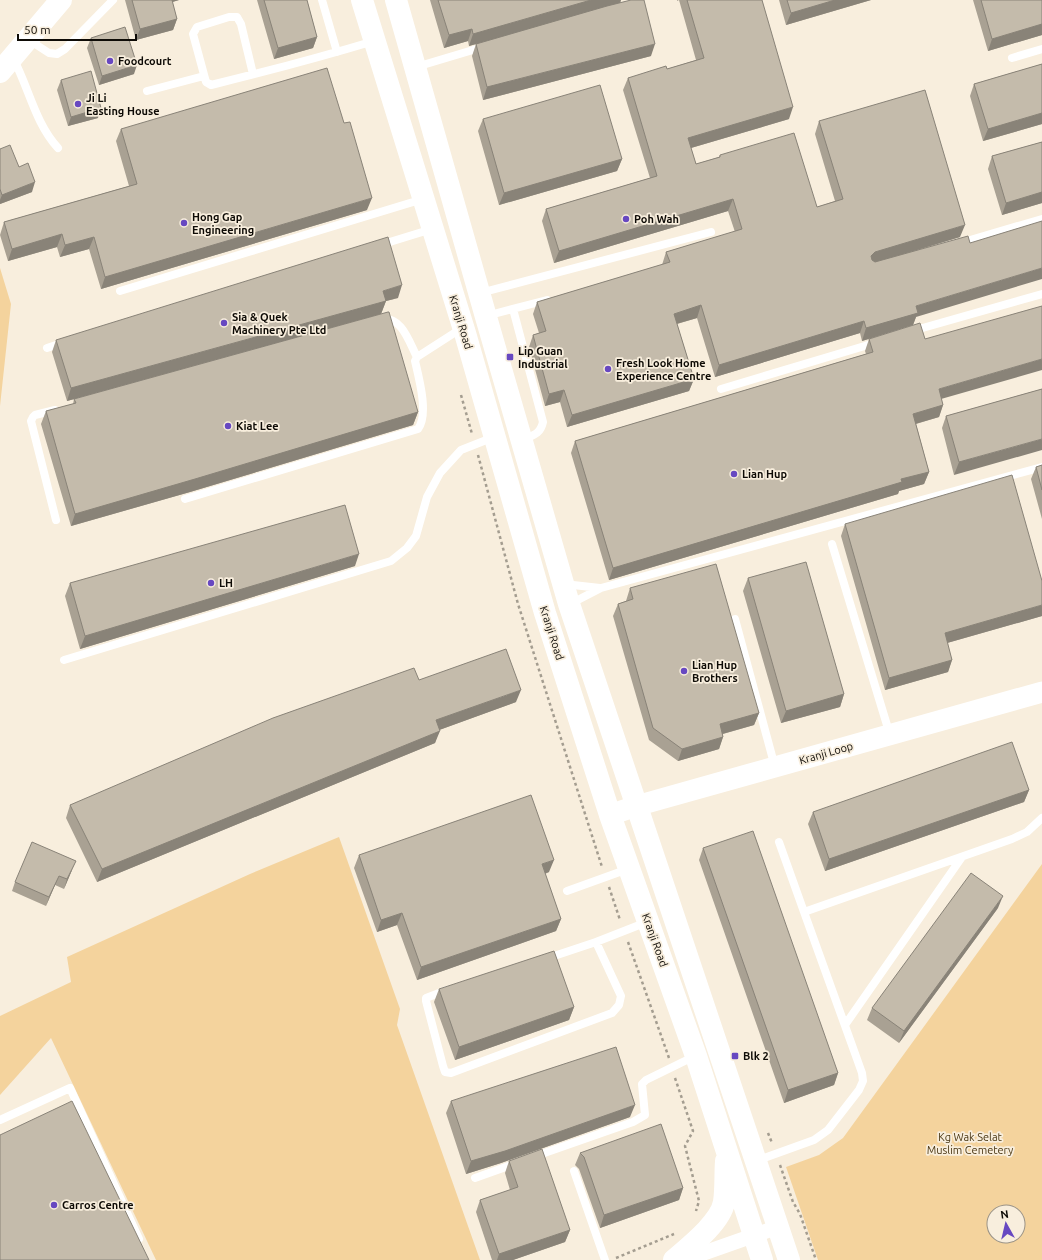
<svg xmlns="http://www.w3.org/2000/svg" width="1042" height="1260" font-family="Ubuntu,sans-serif">
	<style>
		.green { fill: #f4d39d; fill-rule: evenodd }
		.lines { fill: none; stroke-linecap: round; stroke-linejoin: round }
		.path { stroke: #a49d90; stroke-width: 2.5; stroke-dasharray: 3 3; stroke-linecap: butt }
		.lane { stroke: #fff; stroke-width: 8 }
		.street { stroke: #fff; stroke-width: 15 }
		.secondary { stroke: #fff; stroke-width: 21 }
		.primary { stroke: #fff; stroke-width: 22 }
		.wall { fill: #a9a193 }
		.shaded-wall { fill: #898378 }
		.building { fill: #c4bbab; stroke: #898378 }
		.poi-dot { fill: #6748c1; stroke: #f8eedd; stroke-width: 1.5 }
		.labels { text-anchor: middle; dominant-baseline: central; stroke-width: 3.5; stroke-linejoin: round; paint-order: stroke }
		.poi-label { font-size: 11px; font-weight: bold; fill: #0e0b06; stroke: #f8eedd; text-anchor: start }
		.street-label { font-size: 11px; fill: #0e0b06; stroke: #f8eedd }
		.park-label { font-size: 11px; fill: #4a3713; stroke: #f8eedd }
	</style>
	<rect width="100%" height="100%" fill="#f8eedd"/>
	<path class="green" d="M 0,268 L 11,304 L 0,406 Z
		M 339,837 L 400,1009 L 397,1025 L 480,1260 L 156,1260 L 51,1038 L 0,1095 L 0,1016 L 71,982 L 67,957 L 250,874 Z
		M 1042,864 L 1042,1260 L 818,1260 L 786,1167 L 819,1155 L 843,1138 ZM 994,1212 L 1018,1212 L 1018,1236 L 994,1236 Z"/>
	<g class="lines">
		<path class="path" d="M 461,395 L 472,434
			M 478,455 L 518,604 L 602,867
			M 609,887 L 620,920
			M 628,942 L 669,1058
			M 675,1078 L 693,1131 L 685,1146 L 699,1201 L 696,1211
			M 768,1133 L 772,1143
			M 780,1165 L 793,1202 L 800,1214 L 816,1260
			M 616,1258 L 674,1234"/>
		<path class="lane" d="M 322,0 L 337,52
			M 29,40 L 49,53 L 57,54 L 65,49 L 113,0
			M 13,58 C 29,88 35,123 58,148
			M 1012,58 L 1042,49
			M 416,67 L 483,47
			M 253,74 L 241,24 L 237,17 L 229,17 L 197,27 L 193,34 L 206,82 L 211,85 L 215,84 C 268,71 321,57 374,41
			M 147,91 L 204,76
			M 960,243 L 1042,219
			M 380,245 L 432,229
			M 120,291 L 423,199
			M 480,293 L 711,232
			M 513,309 L 543,422 C 540,435 533,435 522,440
			M 486,316 L 547,300
			M 381,319 C 402,316 409,342 417,357
			M 912,331 L 1042,294
			M 47,348 L 65,342
			M 721,389 L 878,342
			M 55,410 L 35,415 L 33,417 L 31,421 L 56,520
			M 185,499 L 418,429 C 429,415 419,378 415,361 L 417,357 L 462,328
			M 832,544 L 890,735
			M 564,584 L 600,588
			M 570,604 L 601,588 L 1042,467
			M 735,619 L 775,767
			M 64,660 L 391,561 L 407,548 L 416,536 L 427,497 L 440,473 L 461,450 L 494,437
			M 779,842 L 804,912
			M 567,891 L 628,869
			M 545,959 L 596,942
			M 447,990 L 426,998 L 426,1001 L 443,1066 L 445,1072 L 451,1073 L 612,1013 L 619,1005 L 621,996 L 596,942 L 647,922
			M 845,1025 L 962,857
			M 0,1120 L 70,1088 L 139,1239
			M 533,1157 L 633,1122 L 645,1115 L 642,1084 L 646,1080 L 695,1056
			M 756,1161 L 814,1140 L 828,1130 L 859,1090 L 863,1081 L 862,1073 L 857,1059 L 804,912 L 1012,839 L 1027,832 L 1042,818
			M 574,1171 L 605,1260
			M 475,1178 L 517,1163"/>
		<path class="street" d="M 684,1260 L 778,1227"/>
		<path class="secondary" d="M 610,815 L 636,806 L 1042,692"/>
		<path class="primary" d="M 362,0 L 465,333 L 545,613 L 610,815 L 696,1056 L 762,1260
			M 396,0 L 486,317 L 569,604 L 789,1260
			M 0,72 L 61,0
			M 674,1260 C 689,1247 721,1222 724,1202 C 726,1189 725,1175 726,1161"/>
	</g>
	<path class="wall" d="M 125,0 L 179,0 L 172,2 L 177,19 L 173,30 L 136,40 Z
		M 257,0 L 307,0 L 317,37 L 313,48 L 274,59 Z
		M 430,0 L 621,0 L 620,3 L 651,56 L 483,100 L 472,56 L 476,44 L 536,27 L 469,46 L 468,41 L 444,48 Z
		M 677,0 L 762,0 L 789,119 L 691,148 L 696,164 L 719,157 L 720,155 L 817,207 L 835,201 L 815,134 L 819,121 L 960,237 L 918,250 L 916,317 L 913,325 L 862,341 L 860,333 L 715,377 L 697,318 L 677,324 L 694,379 L 689,391 L 567,427 L 560,402 L 545,406 L 529,347 L 533,335 L 539,333 L 533,314 L 537,302 L 662,265 L 666,252 L 735,232 L 728,211 L 554,263 L 542,221 L 546,209 L 650,178 L 623,90 L 628,78 L 667,69 L 696,60 L 679,0 L 677,1 Z
		M 779,0 L 871,0 L 786,25 Z
		M 973,0 L 1042,0 L 1042,35 L 988,51 Z
		M 91,38 L 134,74 L 99,85 L 87,48 Z
		M 1042,64 L 1042,124 L 983,141 L 970,96 L 974,84 Z
		M 61,80 L 98,118 L 68,126 L 57,90 Z
		M 483,119 L 622,159 L 617,171 L 499,205 L 478,131 Z
		M 121,129 L 367,210 L 101,289 L 89,249 L 60,257 L 57,247 L 8,261 L 0,235 L 4,222 L 129,186 L 116,141 Z
		M 1042,142 L 1042,203 L 1002,215 L 988,169 L 992,156 Z
		M 0,149 L 19,167 L 32,192 L 0,204 Z
		M 398,298 L 386,301 L 381,314 L 67,401 L 52,352 L 56,340 Z
		M 869,339 L 941,399 L 943,405 L 939,417 L 916,424 L 929,472 L 924,484 L 899,491 L 898,494 L 609,580 L 571,453 L 575,441 L 866,354 L 865,351 Z
		M 1042,389 L 954,475 L 942,428 L 946,416 Z
		M 74,399 L 418,412 L 413,425 L 190,492 L 71,526 L 41,424 L 46,411 L 73,404 Z
		M 1042,465 L 1042,519 L 1031,479 L 1036,467 Z
		M 845,524 L 1042,616 L 947,643 L 952,660 L 948,672 L 885,690 L 841,536 Z
		M 355,566 L 80,649 L 65,596 L 70,583 Z
		M 748,578 L 844,694 L 840,707 L 781,723 L 743,591 Z
		M 630,588 L 759,713 L 754,725 L 723,734 L 723,737 L 719,749 L 678,761 L 649,740 L 613,616 L 618,604 L 626,601 Z
		M 419,680 L 516,702 L 439,730 L 435,743 L 97,882 L 66,818 L 70,805 Z
		M 1029,790 L 1024,802 L 825,871 L 808,824 L 813,812 Z
		M 703,848 L 838,1073 L 834,1085 L 784,1103 L 699,860 Z
		M 359,855 L 549,872 L 545,874 L 561,919 L 556,931 L 417,980 L 397,925 L 377,932 L 354,868 Z
		M 72,870 L 64,889 L 55,885 L 46,906 L 12,891 L 15,882 Z
		M 998,908 L 899,1043 L 867,1020 L 872,1008 Z
		M 439,989 L 574,1007 L 569,1020 L 455,1060 L 434,1002 Z
		M 451,1101 L 630,1117 L 501,1163 L 466,1174 L 446,1113 Z
		M 580,1153 L 683,1188 L 679,1200 L 600,1228 L 579,1169 L 575,1165 Z
		M 509,1161 L 570,1230 L 565,1242 L 513,1260 L 492,1260 L 476,1212 L 480,1200 L 510,1190 L 505,1173 Z"/>
	<path class="shaded-wall" d="M 167,0 L 179,0 L 166,4 Z
		M 591,0 L 621,0 L 620,3 L 469,46 L 473,34 Z
		M 835,0 L 871,0 L 786,25 L 791,13 Z
		M 177,19 L 173,30 L 136,40 L 140,29 Z
		M 1042,24 L 1042,35 L 988,51 L 992,39 Z
		M 472,29 L 468,41 L 444,48 L 449,35 Z
		M 317,37 L 313,48 L 274,59 L 278,48 Z
		M 655,44 L 651,56 L 483,100 L 487,87 Z
		M 137,65 L 134,74 L 99,85 L 102,76 Z
		M 793,107 L 789,119 L 684,150 L 688,138 Z
		M 101,108 L 98,118 L 68,126 L 71,117 Z
		M 1042,113 L 1042,124 L 983,141 L 988,129 Z
		M 622,159 L 617,171 L 499,205 L 504,193 Z
		M 35,182 L 32,192 L 0,204 L 0,200 L 2,195 Z
		M 1042,192 L 1042,203 L 1002,215 L 1006,203 Z
		M 372,198 L 367,210 L 101,289 L 105,277 Z
		M 733,199 L 728,211 L 554,263 L 559,251 Z
		M 965,225 L 960,237 L 870,264 L 871,256 L 875,252 Z
		M 62,234 L 57,247 L 8,261 L 12,249 Z
		M 94,237 L 89,249 L 60,257 L 65,245 Z
		M 1042,268 L 1042,279 L 916,317 L 913,325 L 862,341 L 866,328 L 916,306 Z
		M 402,285 L 398,298 L 378,303 L 383,291 Z
		M 386,301 L 381,314 L 67,401 L 71,388 Z
		M 701,305 L 697,318 L 669,326 L 674,314 Z
		M 864,321 L 860,333 L 715,377 L 719,365 Z
		M 1042,359 L 1042,370 L 934,401 L 939,389 Z
		M 694,379 L 689,391 L 567,427 L 572,415 Z
		M 564,390 L 560,402 L 545,406 L 549,394 Z
		M 943,405 L 939,417 L 908,426 L 913,414 Z
		M 418,412 L 413,425 L 190,492 L 71,526 L 75,514 Z
		M 1042,439 L 1042,450 L 954,475 L 959,462 Z
		M 929,472 L 924,484 L 899,491 L 898,494 L 609,580 L 613,568 L 901,479 Z
		M 359,554 L 355,566 L 80,649 L 85,636 Z
		M 1042,605 L 1042,616 L 940,645 L 945,633 Z
		M 952,660 L 948,672 L 885,690 L 889,678 Z
		M 521,690 L 516,702 L 431,733 L 436,720 Z
		M 844,694 L 840,707 L 781,723 L 786,711 Z
		M 759,713 L 754,725 L 715,736 L 720,724 Z
		M 440,731 L 435,743 L 97,882 L 102,869 Z
		M 723,737 L 719,749 L 678,761 L 682,749 Z
		M 1029,790 L 1024,802 L 825,871 L 829,859 Z
		M 554,860 L 549,872 L 537,876 L 542,864 Z
		M 76,861 L 72,870 L 64,889 L 67,879 Z
		M 59,876 L 55,885 L 46,906 L 49,897 Z
		M 1003,896 L 998,908 L 899,1043 L 904,1031 Z
		M 402,913 L 397,925 L 377,932 L 381,920 Z
		M 561,919 L 556,931 L 417,980 L 421,967 Z
		M 574,1007 L 569,1020 L 455,1060 L 459,1047 Z
		M 838,1073 L 834,1085 L 784,1103 L 788,1090 Z
		M 635,1105 L 630,1117 L 501,1163 L 466,1174 L 471,1161 Z
		M 683,1188 L 679,1200 L 600,1228 L 604,1215 Z
		M 570,1230 L 565,1242 L 513,1260 L 497,1260 L 499,1254 Z"/>
	<path class="building" d="M 132,0 L 172,0 L 177,19 L 140,29 Z
		M 264,0 L 307,0 L 317,37 L 278,48 Z
		M 438,0 L 591,0 L 473,34 L 472,29 L 449,35 Z
		M 631,0 L 644,0 L 655,44 L 487,87 L 476,44 L 607,6 Z
		M 687,0 L 762,0 L 793,107 L 688,138 L 696,164 L 720,157 L 720,155 L 794,133 L 817,207 L 843,199 L 819,121 L 925,90 L 965,225 L 875,252 L 871,256 L 872,260 L 875,262 L 968,236 L 970,243 L 1042,221 L 1042,268 L 916,306 L 918,313 L 866,328 L 864,321 L 719,365 L 701,305 L 674,314 L 694,379 L 572,415 L 564,390 L 549,394 L 533,335 L 546,331 L 537,302 L 670,262 L 666,252 L 742,229 L 733,199 L 559,251 L 546,209 L 657,176 L 628,78 L 666,66 L 667,69 L 704,58 Z
		M 787,0 L 835,0 L 791,13 Z
		M 981,0 L 1042,0 L 1042,24 L 992,39 Z
		M 125,27 L 137,65 L 102,76 L 91,38 Z
		M 1042,64 L 1042,113 L 988,129 L 974,84 Z
		M 327,68 L 344,123 L 350,122 L 372,198 L 105,277 L 94,237 L 65,245 L 62,234 L 12,249 L 4,222 L 137,184 L 121,129 Z
		M 91,71 L 101,108 L 71,117 L 61,80 Z
		M 600,85 L 622,159 L 504,193 L 483,119 Z
		M 1042,142 L 1042,192 L 1006,203 L 992,156 Z
		M 10,145 L 19,167 L 28,163 L 35,182 L 2,195 L 0,189 L 0,149 Z
		M 388,237 L 402,285 L 383,291 L 386,301 L 71,388 L 56,340 Z
		M 1042,306 L 1042,359 L 939,389 L 943,405 L 913,414 L 929,472 L 901,479 L 902,482 L 613,568 L 575,441 L 873,352 L 869,339 L 920,323 L 925,339 Z
		M 388,312 L 389,312 L 418,412 L 195,479 L 75,514 L 46,411 L 76,403 L 74,399 Z
		M 1042,389 L 1042,439 L 959,462 L 946,416 Z
		M 1042,465 L 1042,490 L 1036,467 Z
		M 1012,475 L 1042,581 L 1042,605 L 945,633 L 952,660 L 889,678 L 845,524 Z
		M 345,505 L 359,554 L 85,636 L 70,583 Z
		M 806,562 L 844,694 L 786,711 L 748,578 Z
		M 716,564 L 759,713 L 720,724 L 723,737 L 682,749 L 653,728 L 618,604 L 633,599 L 630,588 Z
		M 506,649 L 521,690 L 436,720 L 440,731 L 102,869 L 70,805 L 273,718 L 414,668 L 419,680 Z
		M 1012,742 L 1029,790 L 829,859 L 813,812 Z
		M 531,795 L 554,860 L 542,864 L 561,919 L 421,967 L 402,913 L 381,920 L 359,855 Z
		M 753,831 L 838,1073 L 788,1090 L 703,848 Z
		M 32,842 L 76,861 L 67,879 L 59,876 L 49,897 L 15,882 Z
		M 971,873 L 1003,896 L 904,1031 L 872,1008 Z
		M 554,951 L 574,1007 L 459,1047 L 439,989 Z
		M 616,1047 L 635,1105 L 505,1151 L 471,1161 L 451,1101 Z
		M 72,1101 L 149,1260 L 0,1260 L 0,1135 Z
		M 661,1124 L 683,1188 L 604,1215 L 584,1157 L 580,1153 Z
		M 542,1149 L 570,1230 L 499,1254 L 480,1200 L 518,1187 L 509,1161 Z"/>
	<g class="poi-dot">
		<circle cx="110" cy="61" r="4"/>
		<circle cx="78" cy="104" r="4"/>
		<circle cx="626" cy="219" r="4"/>
		<circle cx="184" cy="223" r="4"/>
		<circle cx="224" cy="323" r="4"/>
		<rect x="506" y="353" width="8" height="8" rx="2"/>
		<circle cx="608" cy="369" r="4"/>
		<circle cx="228" cy="426" r="4"/>
		<circle cx="734" cy="474" r="4"/>
		<circle cx="211" cy="583" r="4"/>
		<circle cx="684" cy="671" r="4"/>
		<rect x="731" y="1052" width="8" height="8" rx="2"/>
		<circle cx="54" cy="1205" r="4"/>
	</g>
	<g class="labels">
		<g class="poi-label">
			<text x="118" y="61">Foodcourt</text>
			<text x="86" y="98">Ji Li<tspan x="86" dy="13">Easting House</tspan></text>
			<text x="192" y="217">Hong Gap<tspan x="192" dy="13">Engineering</tspan></text>
			<text x="634" y="219">Poh Wah</text>
			<text x="232" y="317">Sia &amp; Quek<tspan x="232" dy="13">Machinery Pte Ltd</tspan></text>
			<text x="518" y="351">Lip Guan<tspan x="518" dy="13">Industrial</tspan></text>
			<text x="616" y="363">Fresh Look Home<tspan x="616" dy="13">Experience Centre</tspan></text>
			<text x="236" y="426">Kiat Lee</text>
			<text x="742" y="474">Lian Hup</text>
			<text x="219" y="583">LH</text>
			<text x="692" y="665">Lian Hup<tspan x="692" dy="13">Brothers</tspan></text>
			<text x="743" y="1056">Blk 2</text>
			<text x="62" y="1205">Carros Centre</text>
		</g>
		<g class="street-label">
			<text transform="translate(461 322) rotate(73)">Kranji Road</text>
			<text transform="translate(552 633) rotate(72)">Kranji Road</text>
			<text transform="translate(826 753) rotate(-16)">Kranji Loop</text>
			<text transform="translate(655 940) rotate(70)">Kranji Road</text>
		</g>
		<g class="park-label">
			<text x="970" y="1137">Kg Wak Selat<tspan x="970" dy="13">Muslim Cemetery</tspan></text>
		</g>
	</g>
	<g transform="translate(1006 1224) rotate(352)"><circle r="19" fill="#f8eedd" stroke="#9a9387"/>
	<path d="M0-3L7 15L0 10L-7 15Z" fill="#6748c1"/>
	<text y="-6" font-size="11" font-weight="bold" text-anchor="middle" fill="#0e0b06">N</text>
	</g>
	<path d="M18 34v6h118v-6" fill="none" stroke="#0e0b06" stroke-width="2"/>
	<text x="24" y="34" font-size="12" fill="#0e0b06" stroke="#f8eedd" stroke-width="3" paint-order="stroke">50 m</text>
</svg>
